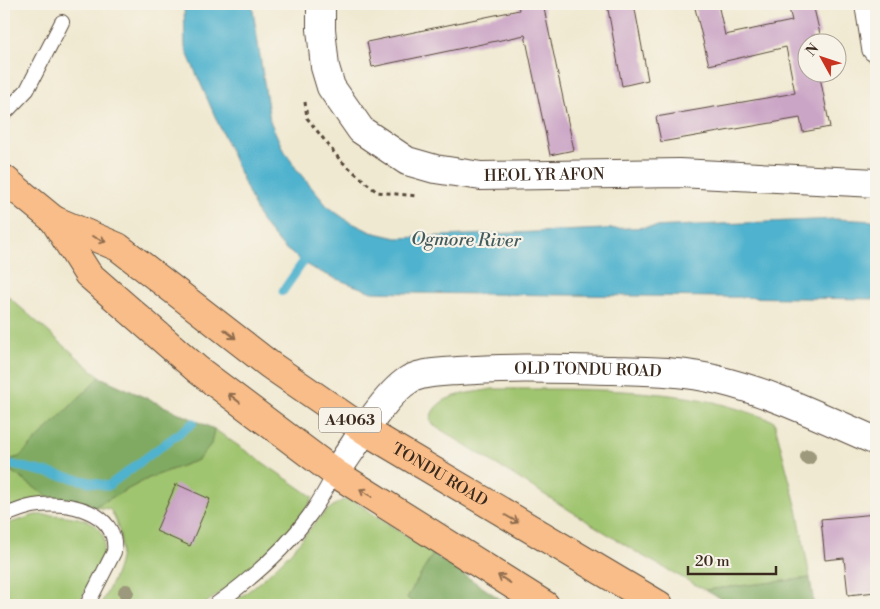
<svg xmlns="http://www.w3.org/2000/svg" width="880" height="609" font-family="'Libre Bodoni',serif">
	<style>
		.green { fill: #a0c570; stroke: #6e7847 }
		.forest { fill: #80aa62; stroke: #5e6a40 }
		.water { fill: #4fb2ce; stroke: #456e76 }
		.lines { fill: none; stroke-linecap: round; stroke-linejoin: round }
		.stream { stroke: #4fb2ce; stroke-width: 9 }
		.building { fill: #cba5c6 }
		.lane-casing { stroke: #564739; stroke-width: 16 }
		.street-casing { stroke: #564739; stroke-width: 30 }
		.primary-casing { stroke: #564739; stroke-width: 30 }
		.path { stroke: #564739; stroke-width: 3; stroke-dasharray: 4 4; stroke-linecap: butt }
		.lane { stroke: #fff; stroke-width: 14 }
		.street { stroke: #fff; stroke-width: 28 }
		.primary { stroke: #f8bd88; stroke-width: 28 }
		.tree { fill: #9d997c }
		.oneway { stroke: #906c4e }
		.labels { text-anchor: middle; dominant-baseline: central; stroke-width: 4.5; stroke-linejoin: round; paint-order: stroke }
		.shield { fill: #f7f3e8; stroke: #73665b; stroke-width: 1 }
		.shield-label { font-size: 15px; font-weight: bold; fill: #3b2a1e }
		.street-label { font-size: 16px; fill: #3b2a1e; stroke: #f7f3e8 }
		.water-label { font-size: 18px; font-style: italic; fill: #425a5c; stroke: #f7f3e8 }
	</style>
	<rect width="100%" height="100%" fill="#f7f3e8"/>
	<filter id="ink" filterUnits="userSpaceOnUse"><feTurbulence type="fractalNoise" baseFrequency=".02" numOctaves="2"/><feDisplacementMap in="SourceGraphic" scale="10" xChannelSelector="R" yChannelSelector="G"/><feConvolveMatrix kernelMatrix="1 2 1 2 8 2 1 2 1" color-interpolation-filters="sRGB"/></filter>
	<filter id="wash" filterUnits="userSpaceOnUse"><feTurbulence type="fractalNoise" baseFrequency=".0096" numOctaves="4" result="noise"/><feDisplacementMap in="SourceGraphic" scale="20" xChannelSelector="R" yChannelSelector="G"/><feGaussianBlur stdDeviation="1.12" result="paint"/><feColorMatrix in="noise" values="0 0 0 0 0 0 0 0 0 0 0 0 0 0 0 0 0 1.4 0 .05"/><feComposite in="paint" operator="in"/></filter>
	<g filter="url(#wash)">
		<rect width="100%" height="100%" fill="#f0e9d1"/>
		<path class="green" d="M 4,293 L 100,377 L 19,457 L 4,461 Z
			M 492,389 C 557,389 622,388 686,397 C 716,401 746,411 774,421 L 797,509 L 810,578 L 705,590 L 641,555 L 435,426 L 430,420 C 435,393 470,394 492,389 Z
			M 214,429 L 313,497 L 305,512 L 274,546 L 239,579 L 203,605 L 100,605 C 119,571 131,546 110,509 L 94,507 L 149,478 L 198,460 L 211,444 Z
			M 5,467 L 48,497 L 4,509 Z
			M 343,500 L 354,501 L 433,554 L 407,598 L 417,605 L 230,605 C 251,590 271,573 289,554 C 309,533 317,514 343,500 Z
			M 35,515 C 122,513 116,544 77,605 L 4,605 L 4,525 Z"/>
		<path class="forest" d="M 100,377 L 214,429 L 211,444 L 198,460 L 149,478 L 94,507 L 66,499 L 48,497 L 4,466 L 4,461 L 19,457 Z
			M 433,554 L 509,605 L 417,605 L 407,598 Z
			M 810,578 L 814,605 L 732,605 L 705,590 Z"/>
		<path class="water" d="M 184,4 L 252,4 L 270,121 L 282,147 L 297,170 L 328,207 L 348,221 L 371,232 L 397,238 L 836,219 L 876,221 L 876,299 L 410,293 L 372,292 L 334,278 L 310,267 L 283,247 L 261,221 L 185,48 Z"/>
		<g class="lines">
			<path class="stream" d="M 283,291 L 310,252
				M 4,463 L 108,486 L 193,423"/>
		</g>
		<g id="blocks">
			<path class="building" d="M 518,4 L 543,4 L 574,150 L 550,155 L 525,35 L 372,67 L 367,42 L 519,10 Z
				M 607,4 L 634,4 L 648,80 L 622,86 Z
				M 694,4 L 718,4 L 725,35 L 792,21 L 788,4 L 813,4 L 820,34 L 812,36 L 813,42 L 808,42 L 808,72 L 819,72 L 830,127 L 803,132 L 800,118 L 661,142 L 656,117 L 795,93 L 786,47 L 709,65 Z
				M 176,484 L 210,499 L 190,546 L 156,531 Z
				M 876,514 L 876,592 L 848,595 L 844,558 L 825,560 L 821,519 Z"/>
		</g>
	</g>
	<g filter="url(#ink)">
		<use href="#blocks" fill-opacity="0" stroke="#564739" stroke-width="1"/>
		<g class="lines">
			<defs>
				<path id="lane" d="M 4,114 L 27,90 L 62,22
					M 4,516 C 13,512 23,508 33,506 C 66,500 119,511 114,552 L 87,605
					M 215,605 C 250,580 284,551 309,516 C 319,503 327,487 335,473"/>
				<g id="street">
					<path id="s1" d="M 321,4 L 321,29 L 325,67 L 331,87 L 361,130 L 407,161 L 435,169 L 481,176 L 679,173 L 876,183"/>
					<path d="M 869,4 L 876,48"/>
					<path id="s2" d="M 335,473 C 354,448 384,394 410,379 C 424,372 443,372 458,371 C 510,367 561,369 613,370 C 647,371 684,371 718,380 C 773,393 824,419 876,441"/>
				</g>
				<g id="primary">
					<path id="s3" d="M 4,179 L 54,220 L 118,247 L 270,365 L 366,431 L 659,605"/>
					<path d="M 54,220 L 88,274 L 198,370 L 335,473 L 545,605"/>
				</g>
			</defs>
			<use href="#lane" class="lane-casing"/>
			<use href="#street" class="street-casing"/>
			<use href="#primary" class="primary-casing"/>
			<path class="path" d="M 305,102 L 307,118 L 340,160 L 377,192 L 417,196"/>
			<use href="#lane" class="lane"/>
			<use href="#street" class="street"/>
			<use href="#primary" class="primary"/>
		</g>
		<g class="tree">
			<circle cx="808" cy="457" r="8"/>
			<circle cx="126" cy="592" r="8"/>
		</g>
		<defs><path id="oneway-shaft" d="M-6 0H5M1.5-3L5.5 0L1.5 3" fill="none" stroke-width="1.6" stroke-linecap="round" stroke-linejoin="round" transform="scale(1.25)"/></defs>
		<g class="oneway">
			<use href="#oneway-shaft" transform="translate(99 239) rotate(23)"/>
			<use href="#oneway-shaft" transform="translate(230 334) rotate(38)"/>
			<use href="#oneway-shaft" transform="translate(234 398) rotate(-142)"/>
			<use href="#oneway-shaft" transform="translate(366 493) rotate(-148)"/>
			<use href="#oneway-shaft" transform="translate(512 519) rotate(30)"/>
			<use href="#oneway-shaft" transform="translate(504 579) rotate(-148)"/>
		</g>
	</g>
	<g class="labels">
		<rect class="shield" x="319" y="407.5" width="62" height="25" rx="4"/>
		<g class="shield-label">
			<text x="350" y="420">A4063</text>
		</g>
		<g class="street-label">
			<text stroke="none"><textPath href="#s1" startOffset="331">HEOL YR AFON</textPath></text>
			<text stroke="none"><textPath href="#s2" startOffset="300">OLD TONDU ROAD</textPath></text>
			<text stroke="none"><textPath href="#s3" startOffset="529">TONDU ROAD</textPath></text>
		</g>
		<g class="water-label">
			<text transform="translate(466 240) rotate(1)">Ogmore River</text>
		</g>
	</g>
	<rect width="880" height="609" fill="none" stroke="#f7f3e8" stroke-width="20"/>
	<g transform="translate(822 58) rotate(310)"><circle r="24" fill="#f7f3e8" stroke="#aca397"/>
	<path d="M0-4L9 19L0 12L-9 19Z" fill="#c8321e"/>
	<text y="-8" font-size="14" font-weight="bold" text-anchor="middle" fill="#3b2a1e">N</text>
	</g>
	<path d="M688 566v8h88v-8" fill="none" stroke="#3b2a1e" stroke-width="2.5"/>
	<text x="695" y="566" font-size="15" fill="#3b2a1e" stroke="#f7f3e8" stroke-width="4" paint-order="stroke">20 m</text>
</svg>
